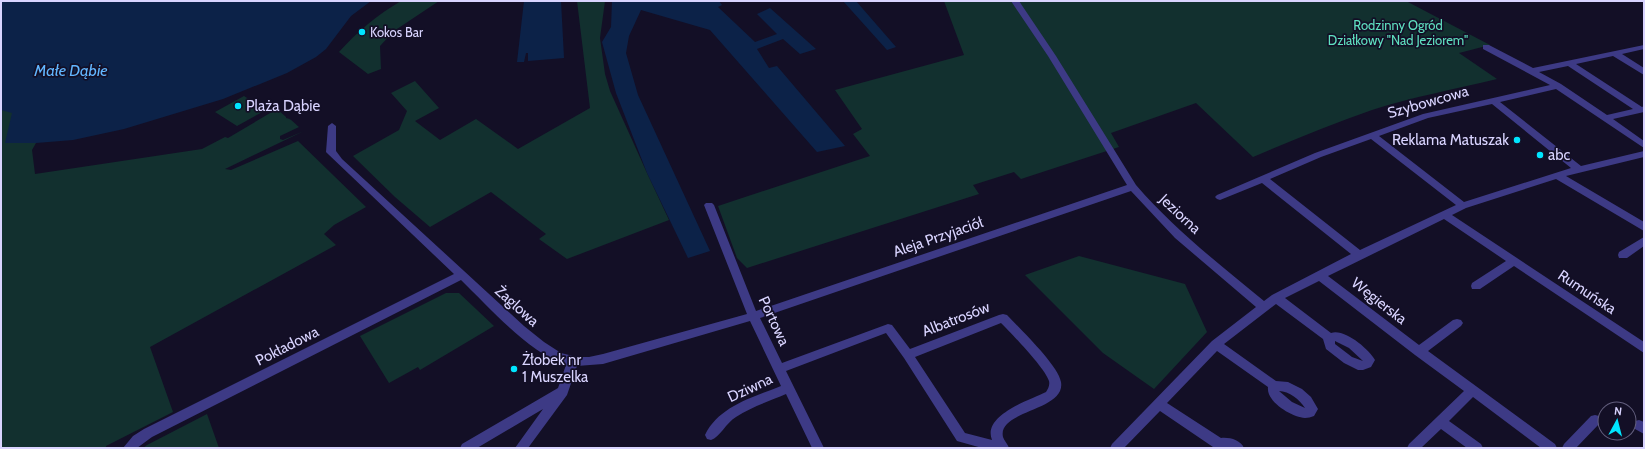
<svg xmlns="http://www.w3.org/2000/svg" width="1645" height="449" font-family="Cabin,sans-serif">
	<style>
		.green { fill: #12302f }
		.water { fill: #0c2248 }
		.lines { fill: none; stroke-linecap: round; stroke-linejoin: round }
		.street { fill: #3d3a85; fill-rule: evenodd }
		.poi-dot { fill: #00e5ff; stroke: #130f26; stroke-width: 1.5 }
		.labels { text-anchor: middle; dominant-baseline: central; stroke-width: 3.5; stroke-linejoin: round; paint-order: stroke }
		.far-park-label { font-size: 13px; fill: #5fe0c0; stroke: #130f26 }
		.far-poi-label { font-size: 13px; fill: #d9d4ff; stroke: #130f26; text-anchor: start }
		.street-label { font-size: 15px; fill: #d9d4ff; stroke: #130f26 }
		.poi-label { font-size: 15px; fill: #d9d4ff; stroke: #130f26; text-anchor: start }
		.water-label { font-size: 16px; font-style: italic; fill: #62b6ff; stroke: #130f26 }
	</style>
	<rect width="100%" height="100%" fill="#130f26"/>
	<path class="green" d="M 401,1 L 439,1 L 394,31 L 380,46 L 381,69 L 368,74 L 339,52 C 357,32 377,15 401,1 Z
		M 577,1 L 605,1 L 600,38 L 605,74 L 610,91 L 647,173 L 669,220 L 567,259 L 539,239 L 546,234 L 491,192 L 430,227 L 395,197 L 353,156 L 399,130 L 407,111 L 391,93 L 415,81 L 439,108 L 415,121 L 440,140 L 476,119 L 518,149 L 590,108 Z
		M 944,1 L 1406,1 L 1490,45 L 1459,53 L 1497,79 C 1455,89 1413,97 1372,110 C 1332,124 1293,140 1253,157 L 1196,103 L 1111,133 L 1119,147 L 1021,179 L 1014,172 L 973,185 L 979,194 L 747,268 L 737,258 L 718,206 L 870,156 L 853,134 L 862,129 L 835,90 L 964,55 Z
		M 1,94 L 36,143 L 32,150 L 35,174 L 202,149 L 225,137 L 228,138 L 277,109 L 286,117 L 286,118 C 292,119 294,123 299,127 L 280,136 L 280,139 L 283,140 L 304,131 L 225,169 L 231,170 L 298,141 L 366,207 L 334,225 L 324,234 L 336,245 L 150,347 L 173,412 L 106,446 L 106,448 L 1,448 Z
		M 244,96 L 266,110 L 237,126 L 215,112 Z
		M 1079,256 L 1185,284 L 1207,332 L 1154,389 L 1103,353 L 1025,275 Z
		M 446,293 L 459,293 L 494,326 L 420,370 L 418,367 L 389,383 L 360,336 Z
		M 207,414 L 219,448 L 143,448 L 147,445 Z"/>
	<path class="water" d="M 1,1 L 371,1 L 351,16 L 326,49 L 316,57 L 287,73 L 223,99 L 124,129 L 73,140 L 36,143 L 5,143 L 12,113 L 1,110 Z
		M 524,1 L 561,1 L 564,58 L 528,61 L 528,53 L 526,53 L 524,62 L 517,62 Z
		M 612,1 L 719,1 L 722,5 L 718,7 L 755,42 L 777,34 L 757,14 L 770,8 L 816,49 L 800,54 L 783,39 L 757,49 L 769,68 L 777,66 L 845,146 L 817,152 L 710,30 L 641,10 L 629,36 L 626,53 L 638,95 L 710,251 L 688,258 L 647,173 L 616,93 L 602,42 L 611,27 Z
		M 843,1 L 856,1 L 896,47 L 887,50 Z"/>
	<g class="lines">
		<path class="street" d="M 1011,1 L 1019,1 L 1056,56 L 1136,185 C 1174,229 1219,264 1264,301 L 1272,295 L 1351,254 L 1262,183 L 1220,200 L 1217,199 L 1215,197 L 1217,195 L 1315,153 L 1423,114 L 1550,85 L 1483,49 L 1483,45 L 1489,45 L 1533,68 L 1644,45 L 1644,49 L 1622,54 L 1644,68 L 1644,75 L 1613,56 L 1576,64 L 1642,107 L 1644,106 L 1644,112 L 1613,119 L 1644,141 L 1644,148 L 1556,89 L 1500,102 L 1581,166 L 1644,151 L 1644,157 L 1566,176 L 1644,222 L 1644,231 L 1556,179 L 1466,208 L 1452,215 L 1644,342 L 1644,353 L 1514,266 L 1480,289 L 1472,289 L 1471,286 L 1472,283 L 1506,261 L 1444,219 L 1328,276 L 1419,345 L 1453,320 L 1457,319 L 1461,320 L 1463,323 L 1461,326 L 1428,351 L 1555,444 L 1557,448 L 1541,448 L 1473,397 L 1449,421 L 1481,444 L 1483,448 L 1467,448 L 1441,429 L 1421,448 L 1407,448 L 1409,444 L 1464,391 L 1415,355 L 1319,281 L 1285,298 L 1331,333 C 1344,328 1369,349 1375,360 L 1371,367 L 1363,370 L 1358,370 L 1344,363 L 1326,349 L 1323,339 L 1276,304 L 1224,344 L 1276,381 L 1288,382 L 1302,389 L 1311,397 L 1318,409 L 1314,416 C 1311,417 1308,418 1305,418 C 1292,417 1266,402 1268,387 L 1217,351 L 1167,403 L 1221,438 C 1229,437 1241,440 1244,448 L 1213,448 L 1213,447 L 1160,411 L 1124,448 L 1110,448 L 1112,444 L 1212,341 L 1256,307 L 1175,238 L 1131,191 L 760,318 L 782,363 L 888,324 L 892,325 L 910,349 L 999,315 L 1003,314 L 1007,315 C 1019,328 1058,365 1061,382 C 1066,411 997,410 1003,437 C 1004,441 1008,444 1009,448 L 982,448 L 957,441 L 904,358 L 886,333 L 786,371 L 824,448 L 812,448 L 786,394 C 770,401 751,407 736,417 C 726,423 720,437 711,440 L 707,439 L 705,435 C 719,406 754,397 781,386 L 750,321 L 603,364 L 577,366 L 567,395 L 528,448 L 515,448 L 543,409 L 477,448 L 460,448 L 462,444 L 558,388 L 566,365 C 528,352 490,308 461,280 L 152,437 L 137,448 L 123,448 L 133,436 L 144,429 L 454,274 L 328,154 L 326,152 L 328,126 L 332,123 L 336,126 L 336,151 L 342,159 L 524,326 L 544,342 L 561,353 L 577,357 L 589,357 L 603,354 L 747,314 L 704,205 L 706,203 L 712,203 L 714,205 L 756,311 L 1127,185 L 1048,56 ZM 1568,66 L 1633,109 L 1607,115 L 1561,84 L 1539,72 ZM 1492,104 L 1571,168 L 1464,202 L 1379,136 L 1428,118 ZM 1371,139 L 1456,205 L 1360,250 L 1270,179 L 1321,157 ZM 1001,323 C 1012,334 1045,368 1049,381 C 1050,385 1048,389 1046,392 C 1030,400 982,415 992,440 L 965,433 L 915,357 ZM 1335,341 L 1349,348 L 1363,361 L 1352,357 L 1335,344 ZM 1279,391 C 1289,391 1300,400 1305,408 L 1292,402 Z
			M 1644,237 L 1644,246 L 1627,258 L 1619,258 L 1618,255 L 1619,252 Z
			M 1595,415 L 1599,416 L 1601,420 L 1599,424 L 1576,448 L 1562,448 L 1564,444 L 1591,416 Z
			M 1639,420 L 1644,422 L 1644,434 L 1635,429 L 1633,425 L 1635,421 Z"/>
	</g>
	<g class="poi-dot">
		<circle cx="362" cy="32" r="4"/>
		<circle cx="238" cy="106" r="4"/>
		<circle cx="1517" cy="140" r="4"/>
		<circle cx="1540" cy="155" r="4"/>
		<circle cx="514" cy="369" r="4"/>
	</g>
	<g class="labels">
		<g class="far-park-label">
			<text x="1398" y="25">Rodzinny Ogród<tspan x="1398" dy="15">Działkowy "Nad Jeziorem"</tspan></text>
		</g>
		<g class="far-poi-label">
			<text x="370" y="32">Kokos Bar</text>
		</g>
		<g class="street-label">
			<text transform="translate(1428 102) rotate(-16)">Szybowcowa</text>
			<text transform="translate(1180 214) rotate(43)">Jeziorna</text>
			<text transform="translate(938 237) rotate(-19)">Aleja Przyjaciół</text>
			<text transform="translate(1587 292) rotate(34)">Rumuńska</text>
			<text transform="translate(1379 301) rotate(38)">Węgierska</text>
			<text transform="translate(517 306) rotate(42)">Żaglowa</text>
			<text transform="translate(956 319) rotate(-21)">Albatrosów</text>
			<text transform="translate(774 321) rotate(65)">Portowa</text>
			<text transform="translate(287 346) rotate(-27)">Pokładowa</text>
			<text transform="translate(750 388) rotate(-25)">Dziwna</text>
		</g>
		<g class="poi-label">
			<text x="246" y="106">Plaża Dąbie</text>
			<text x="1509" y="140" text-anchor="end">Reklama Matuszak</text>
			<text x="1548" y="155">abc</text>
			<text x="522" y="360">Żłobek nr<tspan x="522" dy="17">1 Muszelka</tspan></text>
		</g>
		<g class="water-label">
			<text x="71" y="70">Małe Dąbie</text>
		</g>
	</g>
	<rect width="1645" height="449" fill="none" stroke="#d9d4ff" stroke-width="4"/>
	<g transform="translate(1617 421) rotate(7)"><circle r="19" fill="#130f26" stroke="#625e7d"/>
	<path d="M0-3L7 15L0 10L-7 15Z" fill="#00e5ff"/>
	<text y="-6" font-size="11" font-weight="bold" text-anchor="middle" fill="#d9d4ff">N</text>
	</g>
</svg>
